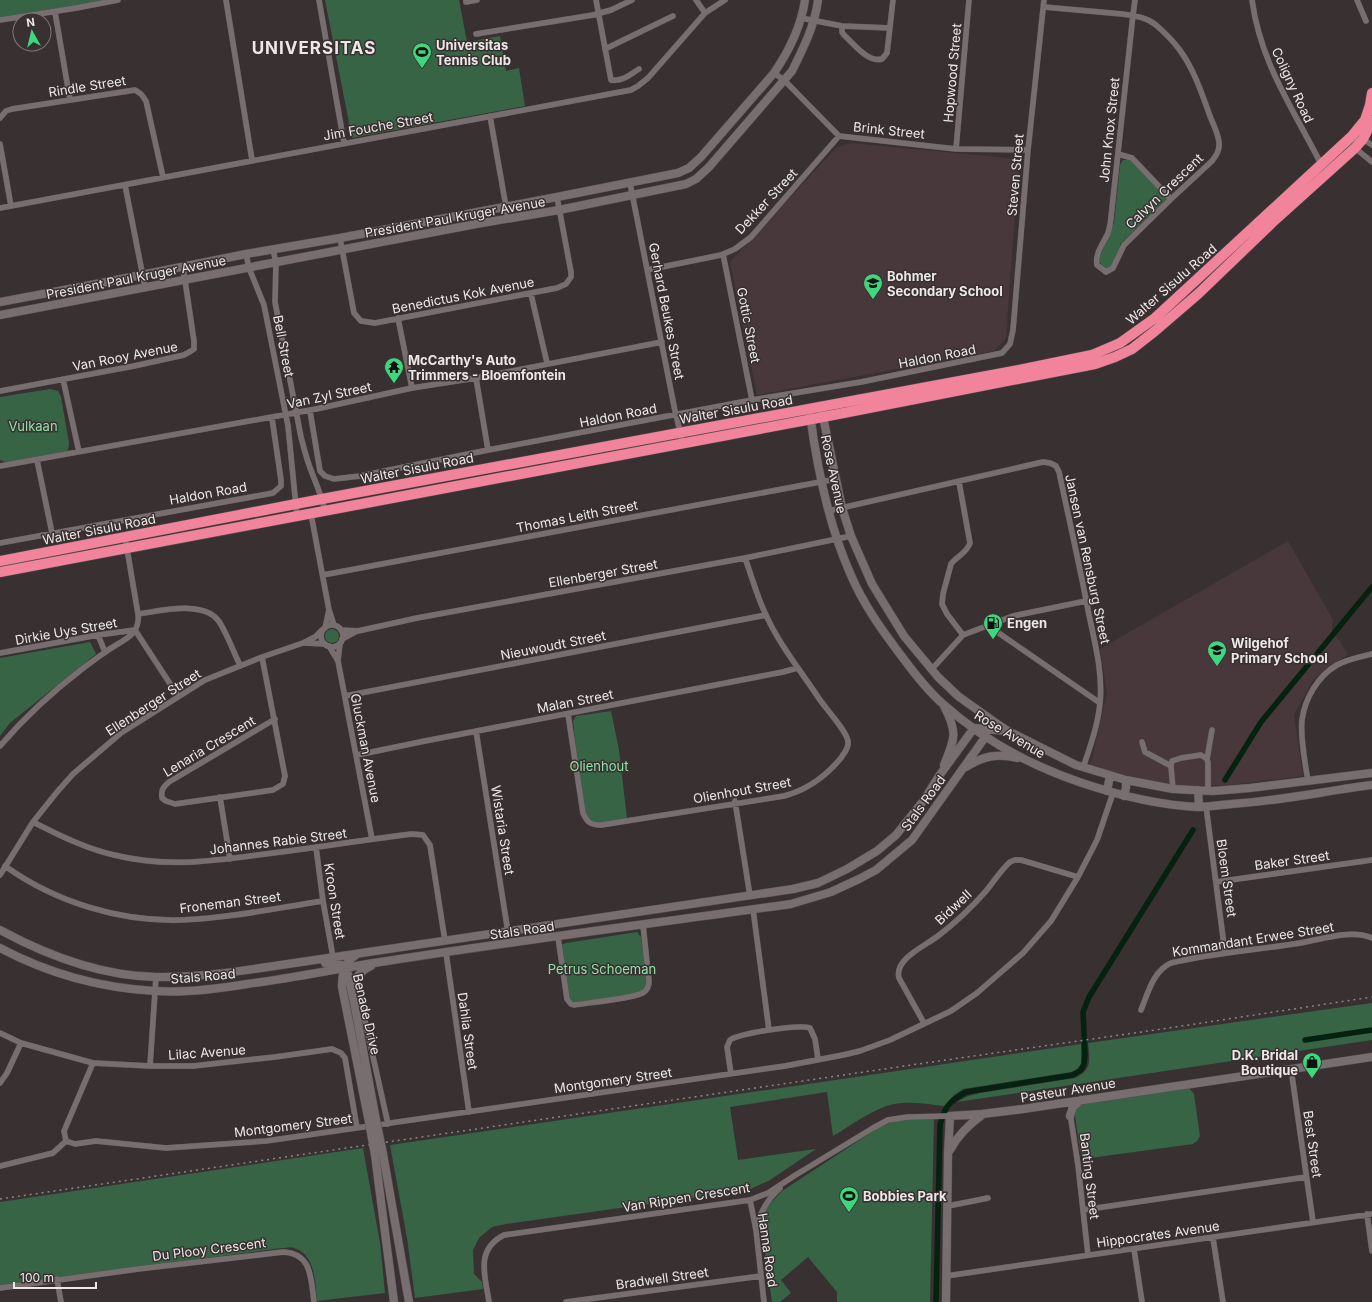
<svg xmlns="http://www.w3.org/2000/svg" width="1372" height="1302" font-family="Inter,sans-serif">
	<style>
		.built { fill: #48383b }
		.green { fill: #376445 }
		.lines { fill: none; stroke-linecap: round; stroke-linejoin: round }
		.canal { stroke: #04220f; stroke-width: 5.5 }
		.street-casing { stroke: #554e4f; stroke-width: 6 }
		.secondary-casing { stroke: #554e4f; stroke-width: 9 }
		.highway-casing { stroke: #554e4f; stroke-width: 11 }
		.street { stroke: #786d6f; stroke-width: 5.5 }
		.secondary { stroke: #786d6f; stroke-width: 8 }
		.highway { stroke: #f1849b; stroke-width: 10 }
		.rail { stroke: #8d8586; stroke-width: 1.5; stroke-dasharray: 2 4; stroke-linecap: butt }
		.secondary-bridge-casing { stroke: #554e4f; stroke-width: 9; stroke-linecap: butt }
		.secondary-bridge { stroke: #786d6f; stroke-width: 8 }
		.labels { text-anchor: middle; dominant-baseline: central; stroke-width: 3; stroke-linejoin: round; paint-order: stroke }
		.poi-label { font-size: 13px; font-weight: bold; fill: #ede7e7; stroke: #393031; text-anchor: start }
		.street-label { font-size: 13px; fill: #ede7e7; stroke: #393031 }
		.park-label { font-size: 13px; fill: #8fe1a7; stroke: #393031 }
		.district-label { font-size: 17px; font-weight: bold; letter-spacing: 1px; fill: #ede7e7; stroke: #393031 }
	</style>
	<rect width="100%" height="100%" fill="#393031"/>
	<path class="built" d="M 851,143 L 1019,159 L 1006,338 L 994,351 L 757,395 L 730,262 L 836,148 Z
		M 1288,541 L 1333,620 L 1332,630 L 1348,654 L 1313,680 L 1294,715 L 1303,776 L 1228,785 L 1187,786 L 1159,783 L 1090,766 L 1107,694 L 1100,649 Z"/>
	<path class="green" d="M 0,0 L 116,0 L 0,18 Z
		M 325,0 L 459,0 L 467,42 L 500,36 L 506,71 L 519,68 L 525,106 L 352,138 Z
		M 1123,160 L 1129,160 L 1133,161 L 1168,198 L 1165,203 L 1121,243 L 1115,261 L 1108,270 L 1103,268 L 1100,262 L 1100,256 L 1114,223 L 1120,165 Z
		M 50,389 L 58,391 L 61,397 L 69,443 L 68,450 L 63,454 L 8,463 L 0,460 L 0,397 Z
		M325 636a7 7 0 1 1 14 0a7 7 0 1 1-14 0Z
		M 90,642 L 96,654 L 10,723 L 0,736 L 0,658 Z
		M 611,711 L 619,750 L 627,818 L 596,824 L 586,817 L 578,769 L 573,721 L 576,716 Z
		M 637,932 L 641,937 L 648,980 L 644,993 L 579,1004 L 568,1000 L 561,945 L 566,943 Z
		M 1372,1003 L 1372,1040 L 957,1102 L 968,1096 L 980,1093 L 1075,1078 C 1092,1070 1090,1061 1088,1043 Z
		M 1081,1044 L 1081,1064 L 1077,1069 L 1071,1072 L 963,1089 L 954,1095 L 944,1106 C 927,1104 910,1101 894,1104 C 872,1109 852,1125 833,1136 L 827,1092 L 730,1107 L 738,1160 L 816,1149 L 770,1180 L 748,1190 L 506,1224 L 492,1227 L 479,1238 L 473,1250 L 474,1274 L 482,1282 L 483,1289 L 415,1298 L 407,1238 L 390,1145 Z
		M 1184,1087 L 1190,1089 L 1194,1094 L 1200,1136 L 1197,1141 L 1193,1144 L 1090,1158 L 1083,1156 L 1080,1151 L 1075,1115 L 1076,1108 L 1084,1103 Z
		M 914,1118 L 934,1119 L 930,1302 L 837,1302 L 837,1292 L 808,1257 L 781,1280 L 791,1293 L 780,1302 L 772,1302 L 762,1231 L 763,1218 L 767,1207 L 782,1191 L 878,1128 L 894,1121 Z
		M 363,1148 L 380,1243 L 385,1293 L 317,1301 C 315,1283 316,1255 294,1248 C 291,1247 285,1248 282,1248 L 0,1286 L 0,1202 Z"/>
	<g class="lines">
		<path class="canal" d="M 1225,780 L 1261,722 L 1372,587
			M 1305,1040 L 1372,1030
			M 936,1302 L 940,1125 C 944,1107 950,1101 966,1092 L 1073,1075 L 1081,1070 L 1084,1064 L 1085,1055 L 1083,1012 L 1089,997 L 1193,830"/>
		<defs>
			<path id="street" d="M 226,0 L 252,160
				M 319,0 L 344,143
				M 466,0 L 466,2 L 477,0
				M 596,0 L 611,80 C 622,82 631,74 639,69
				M 696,0 L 705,13
				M 1252,0 C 1261,65 1294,110 1322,166
				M 1357,0 L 1366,21
				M 1044,7 L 1122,14 C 1135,16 1146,17 1156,25 C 1164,32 1173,41 1179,49 C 1194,69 1202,94 1210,116 C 1213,124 1218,133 1219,142 C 1220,149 1217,155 1212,161 L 1171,199 L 1124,245 L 1113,268 L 1106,272 L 1097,265 C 1095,253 1103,244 1108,233 C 1111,224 1111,216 1112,208 L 1133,15 L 1135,0
				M 55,12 L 70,100
				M 801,18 L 842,26 L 890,28
				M 0,20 L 76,8 L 118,0
				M 842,26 L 842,32 L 844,35 C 854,44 868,63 882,59 L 887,53 L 893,0
				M 476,34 L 593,15 L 611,10 L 632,0
				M 605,49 L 673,16
				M 774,73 L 784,80 L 839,136 L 956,149 L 1028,150
				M 490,116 L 508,218
				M 0,118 L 6,111 L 12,109 L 135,90 L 141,94 L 146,101 L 163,177
				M 1363,139 L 1372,145
				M 0,144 L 11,206
				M 1355,148 L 1372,162
				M 956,149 L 969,0
				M 1118,154 L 1132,158 L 1171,199
				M 630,183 L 675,411 L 683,444
				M 125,185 L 145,287
				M 0,208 L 631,90 L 638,86 L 648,78 L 705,13 L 725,0
				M 340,238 L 354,313 L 361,321 L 375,323 L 557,288 L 566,284 L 571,277 L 571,272 L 557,197
				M 273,249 L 276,263 L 275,302 L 301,437 C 304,449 307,461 312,473 C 317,486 322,497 325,511
				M 246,254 L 249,268 L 264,305 L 288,426 L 297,516
				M 723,254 L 752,400
				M 647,270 L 721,255 L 735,249 L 751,237 L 839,136
				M 531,294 L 547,363
				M 398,318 L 412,388
				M 476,378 L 488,450
				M 63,379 L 79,452
				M 0,391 L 134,366 L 184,355 L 191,351 L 194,349 L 194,341 L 183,267
				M 310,411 L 320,471 L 325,476 L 334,479 L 360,476 L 488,450 L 752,400 L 861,382 L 1002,353 L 1010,344 L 1013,330 L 1028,150 L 1044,0
				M 37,460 L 52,533
				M 0,466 L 316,409 L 412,388 L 476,378 L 662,342
				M 959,482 L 970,543 C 967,553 957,556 951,564 L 943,594 L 942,604 L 947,614 L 963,635
				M 828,511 L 1043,462 L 1050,463 L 1056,466 L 1059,472 C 1069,519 1080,567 1089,615 C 1095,643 1103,674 1100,703 C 1098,725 1090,747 1083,768
				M 311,514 L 329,610 L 334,625
				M 0,543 L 273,493 L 281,486 L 281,480 L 272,418
				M 323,575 L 836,479
				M 138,614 C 160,611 206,599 220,623 C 228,636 233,651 240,665
				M 987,625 L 1100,703
				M321 636a11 11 0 1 1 22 0a11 11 0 1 1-22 0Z
				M 325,628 L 329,610
				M 135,630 L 178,696
				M 341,630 L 358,631 L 417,618 L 745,558 L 851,536
				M 98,635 L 105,652
				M 342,639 L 357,631
				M 305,643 L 325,644
				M 340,643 L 338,661 L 372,839
				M 329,646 L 338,661
				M 0,653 L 98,635 L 135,630
				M 262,657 L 285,776 L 283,784 L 273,790 L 175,804 L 166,801 L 162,798 C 161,790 163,787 169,782 L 275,719
				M 931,670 L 963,635 L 1013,616 L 1086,601
				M 345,696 L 766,615
				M 568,714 L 583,813 C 587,822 590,825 601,825 L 784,796 C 807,790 826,776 841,758 C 844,753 849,748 848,742 C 848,732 824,707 818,697 C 800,670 779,644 766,615 C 757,597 752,577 745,558
				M 476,731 L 508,932
				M 1142,742 L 1145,752 L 1171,766
				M 0,746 C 24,718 52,692 82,669 C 90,663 98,657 107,651 C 115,645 125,641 132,634 C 137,629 139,621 138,614 L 125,537
				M 357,755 L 425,741 L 783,672 L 797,668
				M 1207,759 L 1212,730
				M 1308,781 C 1305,762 1300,738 1302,720 C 1305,698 1318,676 1337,665 C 1348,659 1360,657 1372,654
				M 1173,789 L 1171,766 L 1172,761 L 1181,758 L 1201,755 L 1207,759 L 1208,763 L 1208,791
				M 220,797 L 230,859
				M 735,801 L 750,896
				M 1206,806 L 1225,953
				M 33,822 C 59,835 86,849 114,855 C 167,868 212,861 265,854 C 314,848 363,840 412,834 L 423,835 L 430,845 L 445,941
				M 316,847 L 323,901 L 333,957
				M 5,866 C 55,902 120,922 182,920 C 229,918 277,908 323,901
				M 0,875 L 33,822 L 57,792 L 73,774 L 121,733 L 205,680 L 262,657 L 303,643 L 315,637 L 322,630
				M 1216,882 L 1372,860
				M 753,909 L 769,1030
				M 558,937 L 567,999 L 571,1004 L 574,1005 C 586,1003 638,998 644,992 C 648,989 649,985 649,981 L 643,925
				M 446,953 L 469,1112
				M 362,1007 L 388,1124
				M 1141,1010 C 1148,993 1153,971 1171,963 C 1213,953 1257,950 1300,943 C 1323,939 1350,929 1372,938
				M 924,1023 L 899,978 C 894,959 925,946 938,936 C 955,923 972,907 986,891 C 994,881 1001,870 1010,862 L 1015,860 L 1021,860 L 1078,877
				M 0,1033 L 21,1043 L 93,1063 L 150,1066 L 193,1066 L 275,1057 L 332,1049 L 341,1053 L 345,1058 L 357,1128
				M 150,1066 L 156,977
				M 1291,1069 L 1313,1222
				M 731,1074 L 727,1047 L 730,1040 C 741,1033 799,1024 810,1028 L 815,1039 L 818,1059
				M 0,1083 L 7,1073 L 21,1043
				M 1070,1113 L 1078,1165 L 1088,1255
				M 66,1141 L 64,1131 L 93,1063
				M 0,1166 L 53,1153 L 66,1141 L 75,1144 L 96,1141 L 166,1148 L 266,1141 L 785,1066 L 843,1055 L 860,1051 L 890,1040 L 951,1011 L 977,993 L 1023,953 L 1051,921 L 1078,877 L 1097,840 L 1113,793
				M 750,1200 L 756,1230 L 764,1302
				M 948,1206 L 988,1198
				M 1083,1210 L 1306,1177
				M 1367,1214 L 1372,1251
				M 756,1228 C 761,1211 767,1200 780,1188
				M 1213,1238 L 1223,1302
				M 1134,1249 L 1142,1302
				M 946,1276 L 1372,1214
				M 57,1279 L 61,1302
				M 0,1288 L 138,1269 L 283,1252 C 312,1253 311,1279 314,1302
				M 489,1302 C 485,1275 475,1250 504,1235 L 750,1200 L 768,1193 L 794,1176 L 873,1128 L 888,1120 L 908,1117 L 950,1116
				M 566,1302 L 761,1276"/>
			<path id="secondary" d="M 0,302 L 101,283 L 246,254 L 340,238 L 557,197 L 678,173 L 689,168 L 701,157 L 774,73 C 789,51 801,27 805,0
				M 0,315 L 476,224 L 559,210 L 686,184 L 696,179 L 709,167 L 792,71 C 803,49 815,25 818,0
				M 822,412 L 842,508 L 851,536 L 872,584 L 904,636 L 938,677 L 958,696 L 993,721 L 1008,731 L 1076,765 L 1126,780 L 1173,789 L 1213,791 L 1250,788 L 1372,773
				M 810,414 C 817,468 828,523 850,573 C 864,607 887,637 909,666 C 919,679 930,693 943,704 C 982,739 1032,766 1082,783 C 1118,795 1159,805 1197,807 C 1208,807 1220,805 1232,804 C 1279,801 1325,791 1372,785
				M 944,706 C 958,733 955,738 944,765
				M 975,728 L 1006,731
				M 966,767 C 983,756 998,753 1017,758
				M 1198,790 L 1199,807
				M 1107,791 L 1110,776
				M 1124,796 L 1126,788 L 1126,780
				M 0,930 C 48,956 101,976 156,977 C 198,978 240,971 281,965 L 793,889 L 818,883 L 847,869 L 877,851 L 896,835 L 924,800 L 939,776 L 974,728
				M 0,948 C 47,973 101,988 155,991 C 185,993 217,989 247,984 C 294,978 340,968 387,961 C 521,940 657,923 791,904 L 831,892 L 859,879 L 876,870 L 912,840 L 986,736
				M 356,955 C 344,962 342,974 342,987 L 369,1122
				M 325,963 L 336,962 L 341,965 L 348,974 L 355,1007 L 376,1120
				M 353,991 C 354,978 359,972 371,966
				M 1070,1116 L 1073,1107 L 1081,1100
				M 950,1150 C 958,1135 968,1125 982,1115
				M 383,1154 L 409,1302
				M 375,1155 L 394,1302
				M 946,1302 L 948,1154 L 950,1116 L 982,1114 L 1023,1109 L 1372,1057"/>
			<path id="highway" d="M 0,561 L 322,499 L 1019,370 L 1092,355 L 1120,343 L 1155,318 L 1352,136 L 1365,120 L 1370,105 L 1372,93
				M 0,572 L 823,417 L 1095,364 L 1115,357 L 1132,349 L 1155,331 L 1198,294 L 1275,220 L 1355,148 L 1363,139 L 1372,121"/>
		</defs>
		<use href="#street" class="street-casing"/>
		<use href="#secondary" class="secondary-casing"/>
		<use href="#highway" class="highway-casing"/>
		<use href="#street" class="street"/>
		<use href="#secondary" class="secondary"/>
		<use href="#highway" class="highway"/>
		<path class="rail" d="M 0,1199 L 925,1063 L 1169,1028 L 1372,997"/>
		<defs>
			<path id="secondary-bridge" d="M 376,1120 L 383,1154
				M 369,1122 L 375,1155"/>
		</defs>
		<use href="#secondary-bridge" class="secondary-bridge-casing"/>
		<use href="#secondary-bridge" class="secondary-bridge"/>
	</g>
	<defs>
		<symbol id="stadium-pin" viewBox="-11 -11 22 30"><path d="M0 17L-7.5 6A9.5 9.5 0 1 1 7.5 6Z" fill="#3ed77d" stroke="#393031"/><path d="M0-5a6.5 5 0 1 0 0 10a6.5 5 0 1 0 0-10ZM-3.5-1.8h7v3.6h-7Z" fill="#111"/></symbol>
		<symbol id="school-pin" viewBox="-11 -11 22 30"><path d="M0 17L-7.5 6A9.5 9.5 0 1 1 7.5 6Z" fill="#3ed77d" stroke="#393031"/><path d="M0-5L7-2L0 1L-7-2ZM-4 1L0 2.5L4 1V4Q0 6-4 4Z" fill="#111"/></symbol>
		<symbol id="temple-pin" viewBox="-11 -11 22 30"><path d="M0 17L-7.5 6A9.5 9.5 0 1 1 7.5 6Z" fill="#3ed77d" stroke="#393031"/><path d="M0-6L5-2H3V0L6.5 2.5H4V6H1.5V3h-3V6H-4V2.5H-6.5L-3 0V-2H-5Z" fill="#111"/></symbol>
		<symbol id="fuel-pin" viewBox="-11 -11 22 30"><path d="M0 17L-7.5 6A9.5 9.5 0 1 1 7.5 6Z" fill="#3ed77d" stroke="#393031"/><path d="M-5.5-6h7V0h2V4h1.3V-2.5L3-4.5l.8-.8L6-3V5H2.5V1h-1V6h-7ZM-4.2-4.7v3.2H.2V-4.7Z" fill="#111"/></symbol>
		<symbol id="shop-pin" viewBox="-11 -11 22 30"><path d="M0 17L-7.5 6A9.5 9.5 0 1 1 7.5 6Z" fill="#3ed77d" stroke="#393031"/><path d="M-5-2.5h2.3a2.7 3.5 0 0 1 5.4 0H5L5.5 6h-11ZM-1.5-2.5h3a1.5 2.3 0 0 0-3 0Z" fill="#111"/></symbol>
	</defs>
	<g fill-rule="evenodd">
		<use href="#stadium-pin" x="411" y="41" width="22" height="30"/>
		<use href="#school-pin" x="862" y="272" width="22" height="30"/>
		<use href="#temple-pin" x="383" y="356" width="22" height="30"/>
		<use href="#fuel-pin" x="982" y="612" width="22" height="30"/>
		<use href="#school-pin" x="1206" y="639" width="22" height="30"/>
		<use href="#shop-pin" x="1301" y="1051" width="22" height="30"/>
		<use href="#stadium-pin" x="838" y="1185" width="22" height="30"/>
	</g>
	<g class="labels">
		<g class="poi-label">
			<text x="436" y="45">Universitas<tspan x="436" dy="15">Tennis Club</tspan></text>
			<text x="887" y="276">Bohmer<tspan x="887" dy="15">Secondary School</tspan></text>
			<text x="408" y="360">McCarthy's Auto<tspan x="408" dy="15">Trimmers - Bloemfontein</tspan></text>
			<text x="1007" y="623">Engen</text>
			<text x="1231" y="643">Wilgehof<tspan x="1231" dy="15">Primary School</tspan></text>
			<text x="1298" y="1055" text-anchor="end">D.K. Bridal<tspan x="1298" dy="15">Boutique</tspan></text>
			<text x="863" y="1196">Bobbies Park</text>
		</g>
		<g class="street-label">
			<text transform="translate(952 73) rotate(-85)">Hopwood Street</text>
			<text transform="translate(1293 85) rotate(65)">Coligny Road</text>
			<text transform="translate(87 86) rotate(-9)">Rindle Street</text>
			<text transform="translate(378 126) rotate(-10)">Jim Fouche Street</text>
			<text transform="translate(889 130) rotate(6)">Brink Street</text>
			<text transform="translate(1109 130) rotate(-84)">John Knox Street</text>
			<text transform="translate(1015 175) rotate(-85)">Steven Street</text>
			<text transform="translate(1164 191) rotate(-44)">Calvyn Crescent</text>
			<text transform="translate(766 201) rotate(-47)">Dekker Street</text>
			<text transform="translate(455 217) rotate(-10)">President Paul Kruger Avenue</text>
			<text transform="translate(136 277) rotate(-11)">President Paul Kruger Avenue</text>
			<text transform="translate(1171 284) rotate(-41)">Walter Sisulu Road</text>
			<text transform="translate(463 295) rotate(-11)">Benedictus Kok Avenue</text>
			<text transform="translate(667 311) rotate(79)">Gerhard Beukes Street</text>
			<text transform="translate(749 325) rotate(79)">Gottic Street</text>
			<text transform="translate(284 346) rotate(79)">Bell Street</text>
			<text transform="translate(125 356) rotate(-11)">Van Rooy Avenue</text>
			<text transform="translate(937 356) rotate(-11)">Haldon Road</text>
			<text transform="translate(329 395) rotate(-12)">Van Zyl Street</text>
			<text transform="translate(736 409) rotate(-10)">Walter Sisulu Road</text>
			<text transform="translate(618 415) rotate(-11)">Haldon Road</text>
			<text transform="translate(417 468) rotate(-11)">Walter Sisulu Road</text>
			<text transform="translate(834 474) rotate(78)">Rose Avenue</text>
			<text transform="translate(208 493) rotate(-10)">Haldon Road</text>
			<text transform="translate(577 516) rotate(-11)">Thomas Leith Street</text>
			<text transform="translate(99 529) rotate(-11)">Walter Sisulu Road</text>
			<text transform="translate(1088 559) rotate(78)">Jansen van Rensburg Street</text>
			<text transform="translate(603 573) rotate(-10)">Ellenberger Street</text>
			<text transform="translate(66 631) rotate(-10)">Dirkie Uys Street</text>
			<text transform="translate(553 645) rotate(-11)">Nieuwoudt Street</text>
			<text transform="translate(575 701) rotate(-11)">Malan Street</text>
			<text transform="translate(153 702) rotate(-33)">Ellenberger Street</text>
			<text transform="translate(1010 734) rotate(31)">Rose Avenue</text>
			<text transform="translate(209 746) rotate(-31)">Lenaria Crescent</text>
			<text transform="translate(366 748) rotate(79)">Gluckman Avenue</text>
			<text transform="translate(742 790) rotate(-10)">Olienhout Street</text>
			<text transform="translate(923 803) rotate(-54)">Stals Road</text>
			<text transform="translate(503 830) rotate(81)">Wistaria Street</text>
			<text transform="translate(278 841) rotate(-7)">Johannes Rabie Street</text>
			<text transform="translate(1292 860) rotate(-8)">Baker Street</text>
			<text transform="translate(1227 878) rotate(82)">Bloem Street</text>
			<text transform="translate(335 901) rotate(81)">Kroon Street</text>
			<text transform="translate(230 902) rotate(-7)">Froneman Street</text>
			<text transform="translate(953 907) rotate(-43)">Bidwell</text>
			<text transform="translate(522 930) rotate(-8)">Stals Road</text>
			<text transform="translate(1253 939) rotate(-9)">Kommandant Erwee Street</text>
			<text transform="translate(203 976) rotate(-5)">Stals Road</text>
			<text transform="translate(367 1014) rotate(77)">Benade Drive</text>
			<text transform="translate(468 1031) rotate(82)">Dahlia Street</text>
			<text transform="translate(207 1052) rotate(-4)">Lilac Avenue</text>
			<text transform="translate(613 1080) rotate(-8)">Montgomery Street</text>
			<text transform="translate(1068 1090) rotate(-9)">Pasteur Avenue</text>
			<text transform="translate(293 1125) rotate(-7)">Montgomery Street</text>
			<text transform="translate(1313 1144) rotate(82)">Best Street</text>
			<text transform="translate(1090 1176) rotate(83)">Banting Street</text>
			<text transform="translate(686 1197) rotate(-9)">Van Rippen Crescent</text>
			<text transform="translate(1158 1234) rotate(-8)">Hippocrates Avenue</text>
			<text transform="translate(209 1249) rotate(-7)">Du Plooy Crescent</text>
			<text transform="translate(768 1250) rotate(82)">Hanna Road</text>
			<text transform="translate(662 1278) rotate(-8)">Bradwell Street</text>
		</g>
		<g class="park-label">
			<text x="33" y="426">Vulkaan</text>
			<text x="599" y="766">Olienhout</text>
			<text x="602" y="969">Petrus Schoeman</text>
		</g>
		<g class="district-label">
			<text x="314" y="48">UNIVERSITAS</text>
		</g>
	</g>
	<g transform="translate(32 32) rotate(352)"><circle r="19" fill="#393031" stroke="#81797a"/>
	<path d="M0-3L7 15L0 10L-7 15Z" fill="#3ed77d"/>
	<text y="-6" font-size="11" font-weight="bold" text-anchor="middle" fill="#ede7e7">N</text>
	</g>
	<path d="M14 1282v6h82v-6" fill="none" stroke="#ede7e7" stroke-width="2"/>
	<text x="20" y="1282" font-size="12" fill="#ede7e7" stroke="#393031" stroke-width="3" paint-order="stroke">100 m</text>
</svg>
